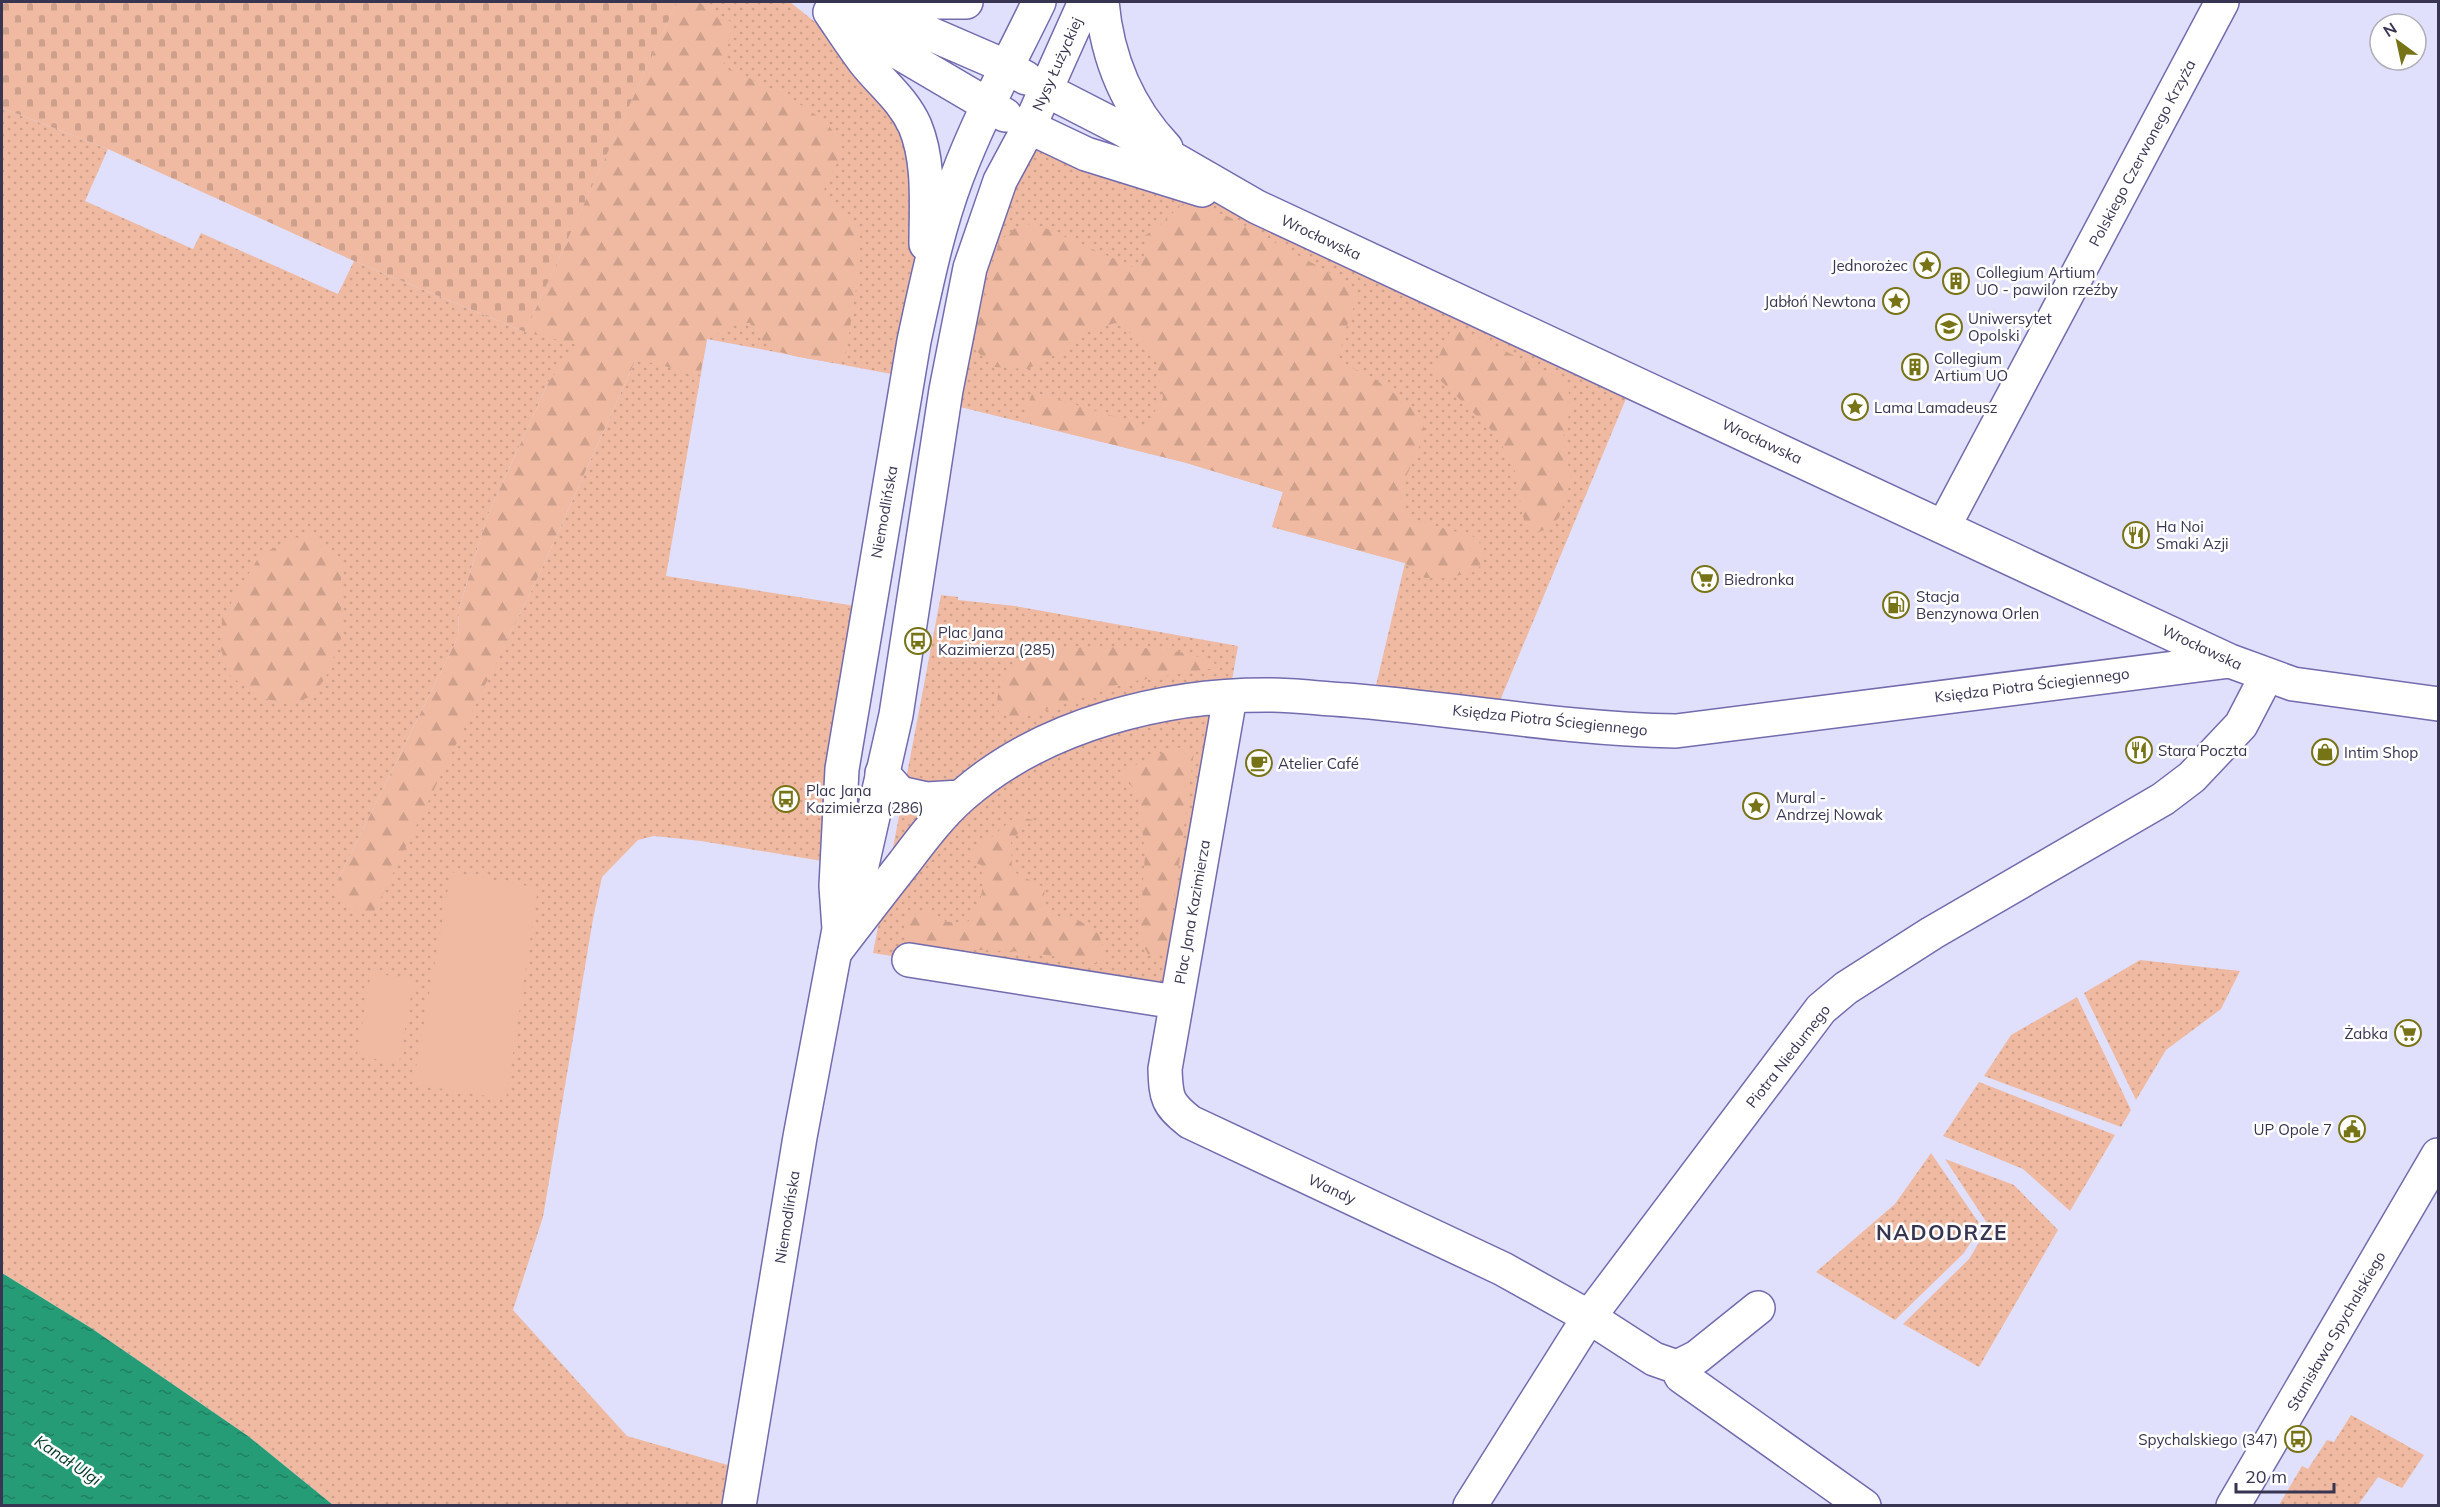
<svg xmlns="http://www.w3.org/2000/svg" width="2440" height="1507" font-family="Mulish,sans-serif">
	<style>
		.grass { fill: url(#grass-dots); fill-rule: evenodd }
		.forest { fill: url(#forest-firs) }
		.cemetery { fill: url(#cemetery-stones) }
		.garden { fill: #efbaa1 }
		.water { fill: url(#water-ripples) }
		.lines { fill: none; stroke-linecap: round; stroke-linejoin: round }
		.minor-casing { stroke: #726bad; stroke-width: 36 }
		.major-casing { stroke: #726bad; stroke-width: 36 }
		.minor { stroke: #fff; stroke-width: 33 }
		.major { stroke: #fff; stroke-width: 33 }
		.labels { text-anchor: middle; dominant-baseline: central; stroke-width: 5; stroke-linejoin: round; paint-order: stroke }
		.street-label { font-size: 15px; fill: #373551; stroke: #fff }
		.poi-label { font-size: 15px; fill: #373551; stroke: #fff; text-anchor: start }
		.water-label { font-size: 16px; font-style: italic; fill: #043727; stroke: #fff }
		.district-label { font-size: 21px; font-weight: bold; letter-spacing: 1.5px; fill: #373551; stroke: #fff }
	</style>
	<defs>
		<pattern id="grass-dots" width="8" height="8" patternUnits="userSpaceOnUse" patternTransform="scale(1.5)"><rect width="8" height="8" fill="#efbaa1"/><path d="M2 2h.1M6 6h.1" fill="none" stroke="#cea08c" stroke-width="1.8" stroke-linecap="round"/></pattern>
		<pattern id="forest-firs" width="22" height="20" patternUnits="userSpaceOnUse" patternTransform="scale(1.5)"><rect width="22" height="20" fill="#efbaa1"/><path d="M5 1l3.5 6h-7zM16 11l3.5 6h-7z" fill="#cea08c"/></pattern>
		<pattern id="cemetery-stones" width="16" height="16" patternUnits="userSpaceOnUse" patternTransform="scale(1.5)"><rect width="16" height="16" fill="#efbaa1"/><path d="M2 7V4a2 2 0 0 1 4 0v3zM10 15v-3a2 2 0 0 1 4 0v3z" fill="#cea08c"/></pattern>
		<pattern id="water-ripples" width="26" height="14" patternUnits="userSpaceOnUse" patternTransform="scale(1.5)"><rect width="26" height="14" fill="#259b76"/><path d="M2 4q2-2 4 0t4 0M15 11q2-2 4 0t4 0" fill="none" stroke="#217f63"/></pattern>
	</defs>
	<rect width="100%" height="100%" fill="#e0e0fd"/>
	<path class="grass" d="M 677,2 L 790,2 L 865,62 L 924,161 L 907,377 L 707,339 L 666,576 L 868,608 L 828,862 L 701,841 L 654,836 L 638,840 L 602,877 L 593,919 L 543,1217 L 513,1310 L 627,1436 L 745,1470 L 739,1505 L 333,1505 L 248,1436 L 91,1328 L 2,1273 L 2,108 L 108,149 L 85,201 L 193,249 L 201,233 L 338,294 L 354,261 L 525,332 ZM 636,359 L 538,577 L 371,916 L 338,880 L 458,637 L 459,609 L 487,517 L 549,381 Z
		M 1029,127 L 1213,186 L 1633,382 L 1494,715 L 1372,702 L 1405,563 L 1272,527 L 1283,492 L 1183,462 L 944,403 Z
		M 941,595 L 958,597 L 958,600 L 1015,606 L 1238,646 L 1176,1002 L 873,953 Z
		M 2140,960 L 2240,971 L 2221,1009 L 2166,1050 L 2136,1100 L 2084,993 Z
		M 2077,997 L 2131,1110 L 2121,1127 L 1984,1076 L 2011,1035 Z
		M 1979,1082 L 2115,1135 L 2070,1211 L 2023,1169 L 1943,1136 Z
		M 1931,1153 L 1981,1226 L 1964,1253 L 1895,1320 L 1816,1272 L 1895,1204 Z
		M 1945,1159 L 2014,1185 L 2058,1230 L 1979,1367 L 1903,1324 L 1969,1259 L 1989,1226 Z
		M 2351,1415 L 2424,1455 L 2402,1488 L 2378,1477 L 2358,1505 L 2279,1505 L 2302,1466 L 2308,1469 L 2327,1440 L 2334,1442 Z"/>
	<path class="forest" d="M 677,2 L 698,2 L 733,23 L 723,66 C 749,79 841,115 840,148 C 840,164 833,168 827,181 C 824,186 824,193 824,199 L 844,210 L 860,226 L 860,263 L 846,353 L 833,363 C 799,356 767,358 750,323 L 740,323 L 707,339 L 700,375 L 636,359 L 538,577 L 372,916 L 343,905 L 335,898 L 338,880 L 458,637 L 459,609 L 487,517 L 549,381 L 579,345 L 525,332 Z
		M 1185,202 L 1227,216 L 1341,279 L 1358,296 L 1345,331 L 1339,357 L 1346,365 L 1372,377 L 1414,408 L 1424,423 L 1424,436 L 1404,481 L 1403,505 L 1412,519 L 1478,538 L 1483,554 L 1478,571 L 1451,577 L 1425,578 L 1405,563 L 1272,527 L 1283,492 L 1183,462 L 1030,424 L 1025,410 L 1033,392 L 1146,426 L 1163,398 L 1156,357 L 1140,340 L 1116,323 L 1092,329 L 1071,347 L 1027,369 L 995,367 L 974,349 L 977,318 L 999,242 L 1015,228 L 1034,223 L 1135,268 L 1147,251 L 1144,236 C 1160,227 1171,214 1185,202 Z
		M 1459,328 L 1555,376 L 1566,385 L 1572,402 L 1563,438 L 1571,480 L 1559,518 L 1545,530 L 1531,533 L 1524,521 L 1513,462 L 1492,431 L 1439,379 L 1434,367 L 1450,332 Z
		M 310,534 L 328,547 L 341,566 L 341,638 L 325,679 L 310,697 L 288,704 L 257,697 L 230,675 L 221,650 L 222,618 L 260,555 L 292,539 Z
		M 1102,647 C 1142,648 1185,646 1221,667 L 1123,683 L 1016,720 L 999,712 C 996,699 997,694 1003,682 C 1020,645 1067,648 1102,647 Z
		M 1182,747 L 1194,752 L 1167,953 L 1148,954 L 1139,938 L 1145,855 L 1138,792 L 1117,773 L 1165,752 Z
		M 1016,816 L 1033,820 L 1011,840 L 1012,871 L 1045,888 L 1043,905 L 1056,917 L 1080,921 L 1099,934 L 1104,952 L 1101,964 L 1028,952 L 933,948 L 912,943 L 903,931 L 908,915 L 926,912 L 948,922 L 968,922 C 983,899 984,892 981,865 L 967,859 Z"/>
	<path class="cemetery" d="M 2,2 L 677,2 L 525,332 L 354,261 L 108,149 L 2,108 Z"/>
	<path class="garden" d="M 451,872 L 538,888 L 506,1099 L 413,1084 Z
		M 371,973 L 414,979 L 399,1063 L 357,1056 Z"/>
	<path class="water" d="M 2,1273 L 91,1328 L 248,1436 L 333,1505 L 2,1505 Z"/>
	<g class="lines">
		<defs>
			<path id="minor" d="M 1102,2 C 1107,58 1127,107 1166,148
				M 1046,90 L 1120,128 L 1257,207 L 2230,661 L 2293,684 L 2438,704
				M 1029,127 L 1086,154 L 1202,190
				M 1944,526 L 2222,2
				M 1230,697 L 1165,1069 C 1166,1098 1167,1104 1190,1122 L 1503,1269 L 1589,1317 L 1654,1359 L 1677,1367 L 1697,1357 L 1758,1308
				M 882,773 L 900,793 L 927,799 L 960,797
				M 835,952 C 858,922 881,892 904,863 C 922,839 941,814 963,795 C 1044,724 1166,694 1272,695 C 1297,695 1322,699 1347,700 C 1457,709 1566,729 1676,731 L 2230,661
				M 909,960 L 1176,1002
				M 1677,1367 L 1681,1376 L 1864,1506
				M 1470,1506 L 1589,1317 L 1821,1009 L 1846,988 L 1932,933 L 2163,799 L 2192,777 L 2241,725 L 2267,675
				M 2233,1506 L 2438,1155"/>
			<path id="major" d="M 857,2 L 1007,67 L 1026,78
				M 904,2 L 966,2
				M 830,12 C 841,28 852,45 864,61 C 881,83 903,99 915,126 C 930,162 926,206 926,244
				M 840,18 L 1005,115
				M 843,919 L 857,887 L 896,715 L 946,390 L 970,268 L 1000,181 L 1029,127 L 1085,2
				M 739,1506 L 800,1137 L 839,929 L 836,886 L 842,769 L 914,341 C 926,286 937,230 957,177 C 980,116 1011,60 1039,2"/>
		</defs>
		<use href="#minor" class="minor-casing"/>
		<use href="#major" class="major-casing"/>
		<use href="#minor" class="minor"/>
		<use href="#major" class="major"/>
	</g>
	<defs>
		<symbol id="sight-ring" viewBox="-11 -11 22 22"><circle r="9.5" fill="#fff" stroke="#777317" stroke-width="1.5"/><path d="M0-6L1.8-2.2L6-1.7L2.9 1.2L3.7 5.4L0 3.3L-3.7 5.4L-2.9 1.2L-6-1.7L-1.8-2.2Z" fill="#777317"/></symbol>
		<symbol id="building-ring" viewBox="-11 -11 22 22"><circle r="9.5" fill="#fff" stroke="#777317" stroke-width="1.5"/><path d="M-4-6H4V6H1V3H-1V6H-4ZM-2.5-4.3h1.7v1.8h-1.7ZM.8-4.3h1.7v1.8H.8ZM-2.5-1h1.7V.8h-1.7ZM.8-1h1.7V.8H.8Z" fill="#777317"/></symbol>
		<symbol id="university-ring" viewBox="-11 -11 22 22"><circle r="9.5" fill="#fff" stroke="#777317" stroke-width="1.5"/><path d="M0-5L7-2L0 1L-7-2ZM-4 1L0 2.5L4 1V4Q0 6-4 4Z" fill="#777317"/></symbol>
		<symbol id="restaurant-ring" viewBox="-11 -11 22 22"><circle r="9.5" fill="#fff" stroke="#777317" stroke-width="1.5"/><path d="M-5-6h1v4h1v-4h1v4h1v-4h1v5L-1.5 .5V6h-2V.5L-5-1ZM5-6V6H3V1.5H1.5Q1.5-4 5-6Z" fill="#777317"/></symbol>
		<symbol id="supermarket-ring" viewBox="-11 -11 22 22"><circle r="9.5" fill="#fff" stroke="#777317" stroke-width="1.5"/><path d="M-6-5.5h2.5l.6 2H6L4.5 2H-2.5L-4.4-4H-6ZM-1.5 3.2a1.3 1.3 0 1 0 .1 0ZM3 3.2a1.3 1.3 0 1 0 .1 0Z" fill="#777317"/></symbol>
		<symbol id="fuel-ring" viewBox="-11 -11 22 22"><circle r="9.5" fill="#fff" stroke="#777317" stroke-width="1.5"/><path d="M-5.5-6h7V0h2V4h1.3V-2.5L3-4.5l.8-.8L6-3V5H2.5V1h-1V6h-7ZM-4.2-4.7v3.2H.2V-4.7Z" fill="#777317"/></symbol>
		<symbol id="bus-ring" viewBox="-11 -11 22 22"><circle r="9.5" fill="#fff" stroke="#777317" stroke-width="1.5"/><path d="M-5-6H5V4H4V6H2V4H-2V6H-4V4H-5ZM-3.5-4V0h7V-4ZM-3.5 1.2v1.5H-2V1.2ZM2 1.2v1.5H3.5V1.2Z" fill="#777317"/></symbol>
		<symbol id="shop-ring" viewBox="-11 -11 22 22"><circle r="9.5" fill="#fff" stroke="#777317" stroke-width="1.5"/><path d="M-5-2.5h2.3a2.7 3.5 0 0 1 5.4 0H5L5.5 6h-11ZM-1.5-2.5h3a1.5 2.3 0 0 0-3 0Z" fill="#777317"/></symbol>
		<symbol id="cafe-ring" viewBox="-11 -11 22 22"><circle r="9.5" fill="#fff" stroke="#777317" stroke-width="1.5"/><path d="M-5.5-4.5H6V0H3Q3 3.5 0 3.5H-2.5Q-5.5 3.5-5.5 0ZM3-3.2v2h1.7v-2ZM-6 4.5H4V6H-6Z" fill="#777317"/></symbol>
		<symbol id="civic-ring" viewBox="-11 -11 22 22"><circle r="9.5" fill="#fff" stroke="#777317" stroke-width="1.5"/><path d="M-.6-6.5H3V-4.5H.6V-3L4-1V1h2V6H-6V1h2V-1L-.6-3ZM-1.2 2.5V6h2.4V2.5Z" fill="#777317"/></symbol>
	</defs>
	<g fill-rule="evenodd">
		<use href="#sight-ring" x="1912" y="250" width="30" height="30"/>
		<use href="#building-ring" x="1941" y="266" width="30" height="30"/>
		<use href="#sight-ring" x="1881" y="286" width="30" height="30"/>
		<use href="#university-ring" x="1934" y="312" width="30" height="30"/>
		<use href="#building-ring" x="1900" y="352" width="30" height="30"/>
		<use href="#sight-ring" x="1840" y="392" width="30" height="30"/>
		<use href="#restaurant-ring" x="2121" y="520" width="30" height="30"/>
		<use href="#supermarket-ring" x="1690" y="564" width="30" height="30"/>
		<use href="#fuel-ring" x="1881" y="590" width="30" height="30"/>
		<use href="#bus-ring" x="903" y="626" width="30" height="30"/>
		<use href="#restaurant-ring" x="2124" y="735" width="30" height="30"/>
		<use href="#shop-ring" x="2310" y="737" width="30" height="30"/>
		<use href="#cafe-ring" x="1244" y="748" width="30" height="30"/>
		<use href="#bus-ring" x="771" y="784" width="30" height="30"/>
		<use href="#sight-ring" x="1741" y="791" width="30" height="30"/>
		<use href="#supermarket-ring" x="2393" y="1018" width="30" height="30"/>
		<use href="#civic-ring" x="2337" y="1114" width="30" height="30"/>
		<use href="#bus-ring" x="2283" y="1424" width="30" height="30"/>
	</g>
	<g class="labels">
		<g class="street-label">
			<text transform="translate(1057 64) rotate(-66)">Nysy Łużyckiej</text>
			<text transform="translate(2142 153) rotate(-62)">Polskiego Czerwonego Krzyża</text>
			<text transform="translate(1321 237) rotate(25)">Wrocławska</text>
			<text transform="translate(1762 441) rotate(25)">Wrocławska</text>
			<text transform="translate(884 512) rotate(-80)">Niemodlińska</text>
			<text transform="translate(2202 647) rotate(25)">Wrocławska</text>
			<text transform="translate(2032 685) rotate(-7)">Księdza Piotra Ściegiennego</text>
			<text transform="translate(1550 720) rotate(6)">Księdza Piotra Ściegiennego</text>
			<text transform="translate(1192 912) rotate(-80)">Plac Jana Kazimierza</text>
			<text transform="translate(1788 1056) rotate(-52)">Piotra Niedurnego</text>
			<text transform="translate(1332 1189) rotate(25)">Wandy</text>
			<text transform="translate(787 1217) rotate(-81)">Niemodlińska</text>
			<text transform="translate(2336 1331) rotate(-60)">Stanisława Spychalskiego</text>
		</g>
		<g class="poi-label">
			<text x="1908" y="265" text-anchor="end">Jednorożec</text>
			<text x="1976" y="272">Collegium Artium<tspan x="1976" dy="17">UO - pawilon rzeźby</tspan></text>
			<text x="1876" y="301" text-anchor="end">Jabłoń Newtona</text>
			<text x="1968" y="318">Uniwersytet<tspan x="1968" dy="17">Opolski</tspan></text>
			<text x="1934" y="358">Collegium<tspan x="1934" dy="17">Artium UO</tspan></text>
			<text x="1874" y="407">Lama Lamadeusz</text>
			<text x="2156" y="526">Ha Noi<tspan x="2156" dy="17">Smaki Azji</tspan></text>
			<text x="1724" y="579">Biedronka</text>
			<text x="1916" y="596">Stacja<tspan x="1916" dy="17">Benzynowa Orlen</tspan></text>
			<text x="938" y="632">Plac Jana<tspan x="938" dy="17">Kazimierza (285)</tspan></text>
			<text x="2158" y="750">Stara Poczta</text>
			<text x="2344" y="752">Intim Shop</text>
			<text x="1278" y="763">Atelier Café</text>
			<text x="806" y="790">Plac Jana<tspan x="806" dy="17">Kazimierza (286)</tspan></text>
			<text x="1776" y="797">Mural -<tspan x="1776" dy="17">Andrzej Nowak</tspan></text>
			<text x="2388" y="1033" text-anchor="end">Żabka</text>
			<text x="2332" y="1129" text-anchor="end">UP Opole 7</text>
			<text x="2278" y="1439" text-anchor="end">Spychalskiego (347)</text>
		</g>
		<g class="water-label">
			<text transform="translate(68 1460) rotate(34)">Kanał Ulgi</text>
		</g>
		<g class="district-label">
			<text x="1942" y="1232">NADODRZE</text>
		</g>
	</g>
	<rect width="2440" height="1507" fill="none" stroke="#373551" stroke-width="6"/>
	<g transform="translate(2398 42) rotate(327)"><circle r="28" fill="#ffffff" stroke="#afaeb9" stroke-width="1.5"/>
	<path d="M0-4.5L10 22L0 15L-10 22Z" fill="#777317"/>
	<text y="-9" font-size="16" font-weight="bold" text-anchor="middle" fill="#373551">N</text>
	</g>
	<path d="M2236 1483v9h98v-9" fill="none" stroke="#373551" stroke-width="3"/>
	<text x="2245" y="1483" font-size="18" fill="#373551" stroke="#ffffff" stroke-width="4.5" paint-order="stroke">20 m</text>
</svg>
